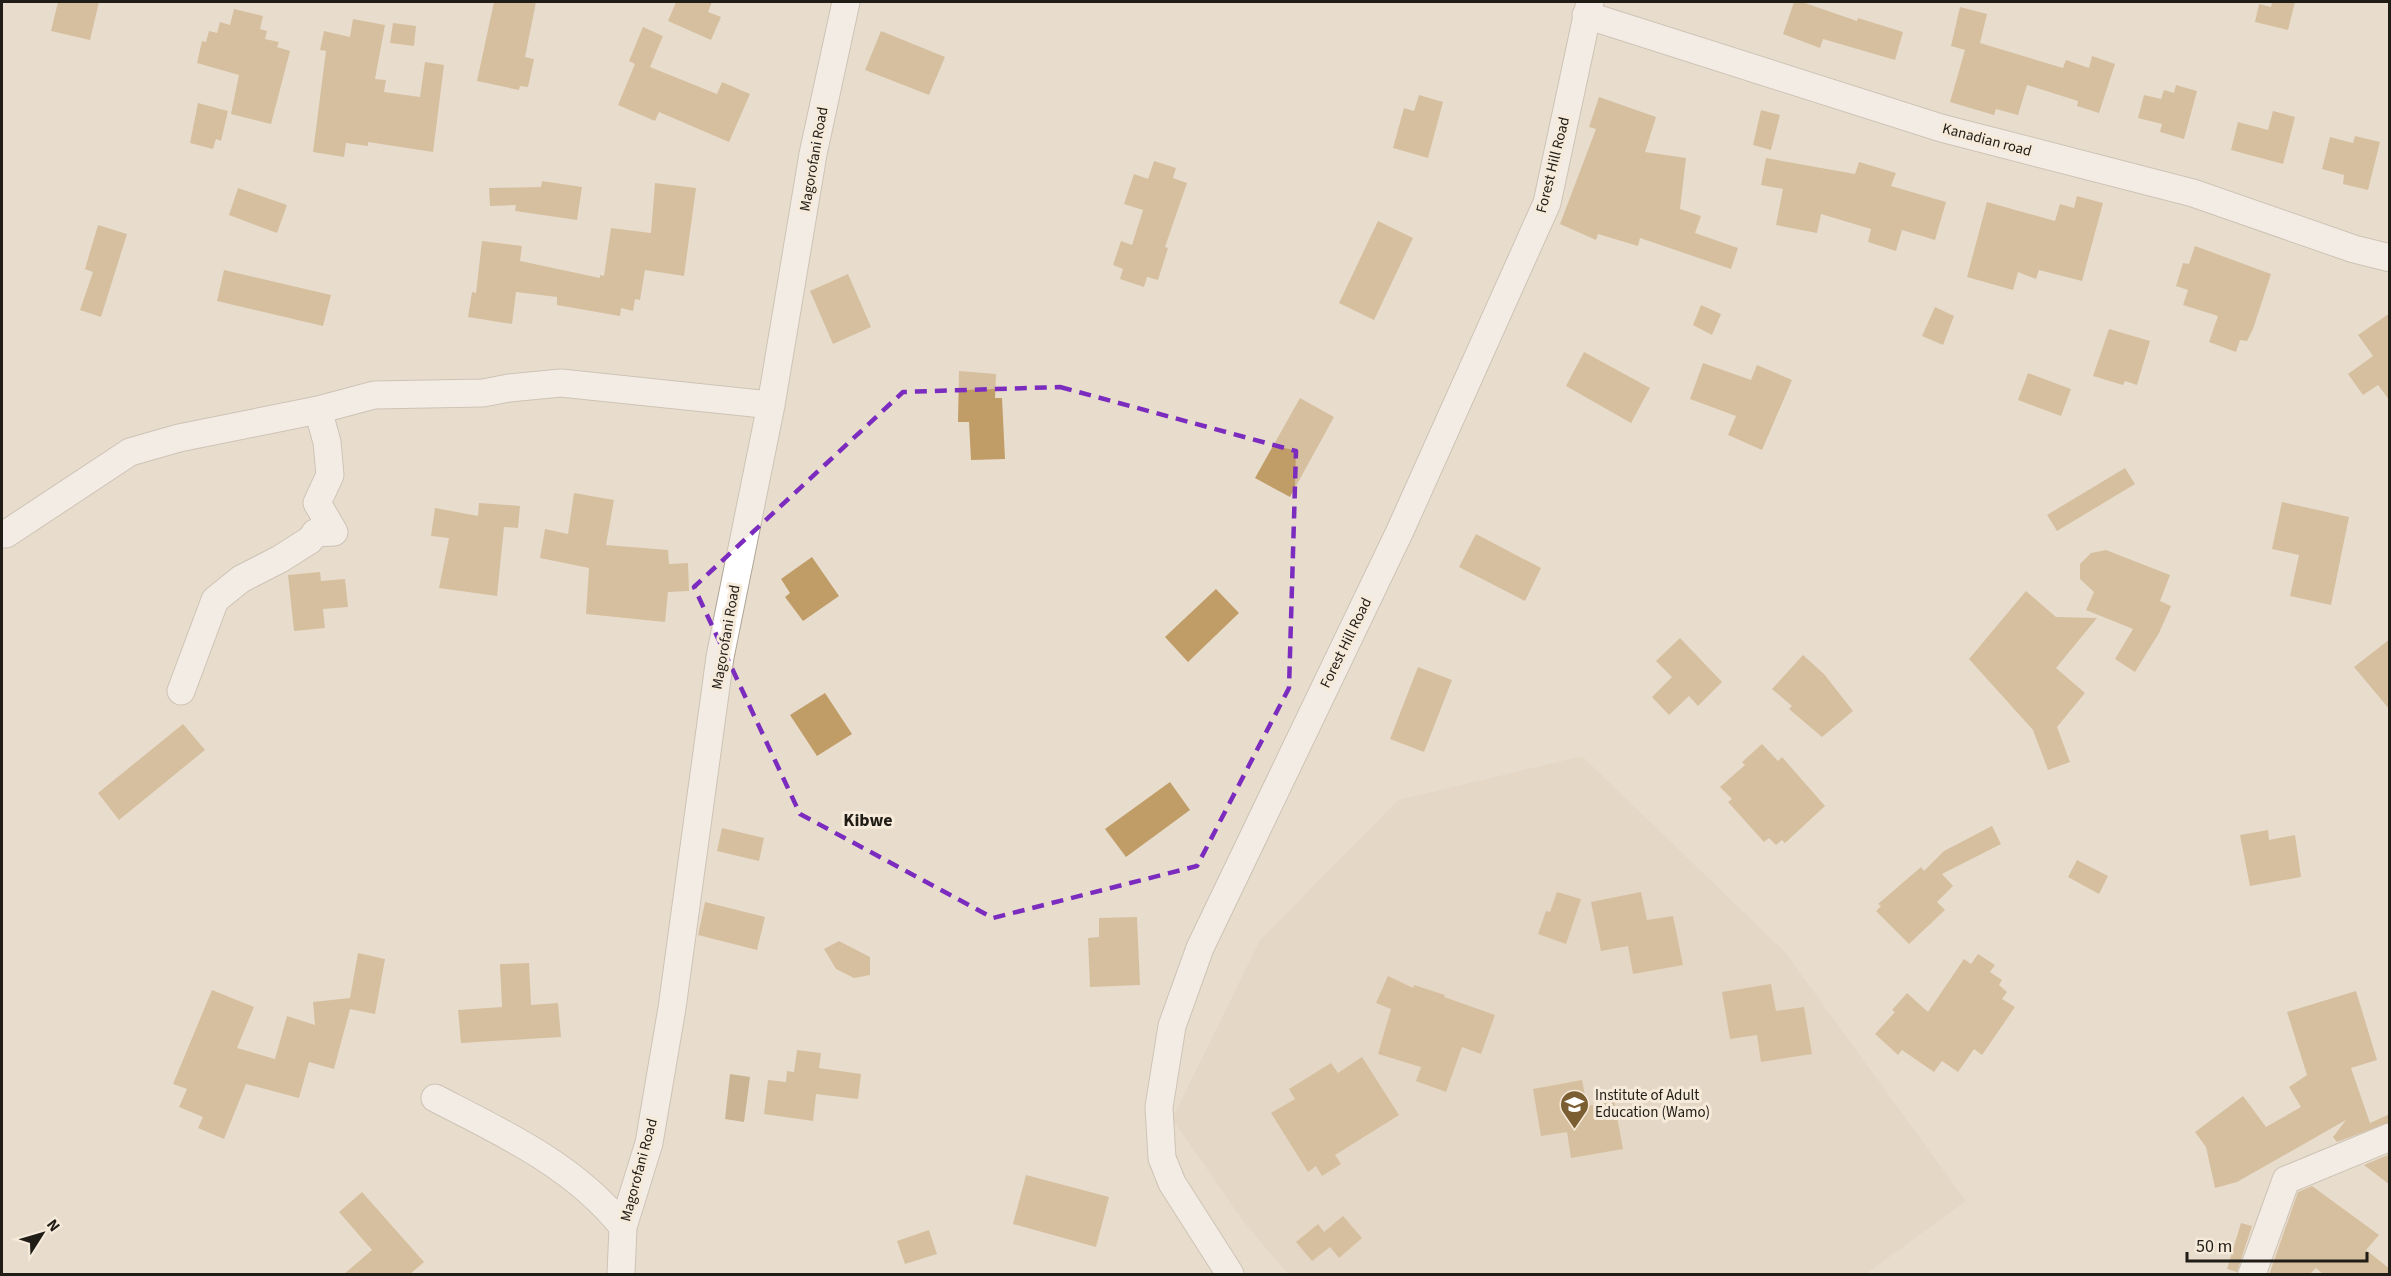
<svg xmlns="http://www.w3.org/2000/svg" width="2391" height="1276" font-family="'Source Sans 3',sans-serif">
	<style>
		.built { fill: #e1d1bc }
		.water { fill: #a7844f }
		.building { fill: #c09c66 }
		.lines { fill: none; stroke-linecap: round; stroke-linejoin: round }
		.minor-casing { stroke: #afa495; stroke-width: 29 }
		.minor { stroke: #fff; stroke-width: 27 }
		.marked { fill: none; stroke: #7b2cbf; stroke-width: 4.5; stroke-dasharray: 12 8; stroke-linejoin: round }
		.labels { text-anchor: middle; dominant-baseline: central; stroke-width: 6; stroke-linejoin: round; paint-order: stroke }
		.street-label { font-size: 15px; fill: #201c16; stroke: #f6eada }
		.poi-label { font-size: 15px; fill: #201c16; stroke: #f6eada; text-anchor: start }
		.quarter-label { font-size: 18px; font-weight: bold; fill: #201c16; stroke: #f6eada }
	</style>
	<rect width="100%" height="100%" fill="#e8ddcd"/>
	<path class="built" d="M 1582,756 L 1785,952 L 1966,1201 L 1866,1274 L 1288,1274 L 1243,1221 L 1172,1119 L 1260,940 L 1398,800 Z"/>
	<path class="water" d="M 730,1074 L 750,1077 L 744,1122 L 725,1119 Z"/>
	<path class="building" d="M 58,2 L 99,2 L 90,40 L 51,31 Z
		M 494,2 L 536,2 L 525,57 L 534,59 L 528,87 L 520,86 L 519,90 L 477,81 Z
		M 676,2 L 712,2 L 708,12 L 721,17 L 711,40 L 668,21 Z
		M 1794,2 L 1802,2 L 1857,21 L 1858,18 L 1903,32 L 1895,60 L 1823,39 L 1820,48 L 1783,34 Z
		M 2272,2 L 2295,2 L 2288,30 L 2255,22 L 2259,4 L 2271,7 Z
		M 1960,7 L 1987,14 L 1980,43 L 2063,68 L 2066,60 L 2089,68 L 2092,56 L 2115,64 L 2099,113 L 2077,106 L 2078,101 L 2027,85 L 2018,115 L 1996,109 L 1994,115 L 1950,102 L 1965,50 L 1951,46 Z
		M 234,9 L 263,16 L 260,29 L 267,31 L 265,39 L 279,42 L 277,47 L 290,51 L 271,124 L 231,114 L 239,75 L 197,63 L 202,41 L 206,42 L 209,31 L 217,33 L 220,22 L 230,25 Z
		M 353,19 L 385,25 L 375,79 L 386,80 L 384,92 L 420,97 L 425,62 L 444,65 L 433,152 L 368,142 L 368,146 L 346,143 L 344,157 L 313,152 L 326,51 L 320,50 L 324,31 L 350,37 Z
		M 393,23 L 416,26 L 414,46 L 390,43 Z
		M 643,27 L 663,36 L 650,67 L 717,94 L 722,82 L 750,94 L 729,142 L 659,112 L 655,121 L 618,105 L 635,64 L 629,61 Z
		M 881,31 L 945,57 L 929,95 L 865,70 Z
		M 2176,85 L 2197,91 L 2184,139 L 2160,132 L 2162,124 L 2138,118 L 2144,95 L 2161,99 L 2164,90 L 2174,93 Z
		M 1419,95 L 1443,102 L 1428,158 L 1393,148 L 1404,108 L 1414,111 Z
		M 1599,97 L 1656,117 L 1645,152 L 1686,158 L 1680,209 L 1701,216 L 1695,233 L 1738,248 L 1731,269 L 1640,238 L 1638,246 L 1598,234 L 1596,240 L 1560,224 L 1596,129 L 1589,127 Z
		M 198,103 L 228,111 L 221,141 L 216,139 L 213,149 L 190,143 Z
		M 1761,110 L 1780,115 L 1771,150 L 1753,145 Z
		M 2273,111 L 2295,117 L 2283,164 L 2231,150 L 2238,122 L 2268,130 Z
		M 2355,136 L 2380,142 L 2368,190 L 2343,184 L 2344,175 L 2322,169 L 2330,137 L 2353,143 Z
		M 1766,158 L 1855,174 L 1859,162 L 1896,173 L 1891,186 L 1946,202 L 1935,240 L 1902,230 L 1896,251 L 1868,242 L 1871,229 L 1821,214 L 1817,233 L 1776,225 L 1783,189 L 1761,185 Z
		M 1154,161 L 1176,168 L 1173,178 L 1187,183 L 1165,247 L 1168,248 L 1158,280 L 1147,277 L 1144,287 L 1120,279 L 1123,269 L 1113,265 L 1121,241 L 1132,245 L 1143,210 L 1124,204 L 1134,174 L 1148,179 Z
		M 542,181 L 582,187 L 577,220 L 515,211 L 516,205 L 490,206 L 489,188 L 541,187 Z
		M 655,183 L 696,188 L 684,276 L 645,270 L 640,300 L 635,299 L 633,311 L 621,308 L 620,316 L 557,305 L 557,297 L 516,292 L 512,324 L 468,317 L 472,292 L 476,293 L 482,241 L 522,246 L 520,261 L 600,278 L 600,275 L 604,276 L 611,228 L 651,233 Z
		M 238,188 L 287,205 L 277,233 L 229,215 Z
		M 2077,196 L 2103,203 L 2082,281 L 2039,270 L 2036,279 L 2018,272 L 2013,290 L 1967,277 L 1987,202 L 2055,221 L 2060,204 L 2074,208 Z
		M 1378,221 L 1413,238 L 1374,320 L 1339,303 Z
		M 98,225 L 127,234 L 101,317 L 80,310 L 93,272 L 85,269 Z
		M 2195,246 L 2271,274 L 2253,329 L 2247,341 L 2240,340 L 2236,352 L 2209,342 L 2218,316 L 2183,305 L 2188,290 L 2176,286 L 2183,263 L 2189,264 Z
		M 224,270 L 331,295 L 323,326 L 217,301 Z
		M 848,274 L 871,327 L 833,344 L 810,291 Z
		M 1701,305 L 1721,314 L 1712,335 L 1693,325 Z
		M 1935,307 L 1954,316 L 1943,345 L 1922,336 Z
		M 2390,313 L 2390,401 L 2378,385 L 2363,395 L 2348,374 L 2373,356 L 2358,335 Z
		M 2109,329 L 2150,341 L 2137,385 L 2125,381 L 2123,385 L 2093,376 Z
		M 1584,352 L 1650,388 L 1631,423 L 1566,386 Z
		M 1703,363 L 1751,380 L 1757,365 L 1792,380 L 1762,450 L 1728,435 L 1736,416 L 1690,399 Z
		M 959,371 L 996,374 L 995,398 L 1002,398 L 1005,459 L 971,460 L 969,422 L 958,422 Z
		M 2028,373 L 2071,389 L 2061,416 L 2018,400 Z
		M 1300,398 L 1334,417 L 1290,497 L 1255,478 Z
		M 2125,468 L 2135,484 L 2057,531 L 2047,515 Z
		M 574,493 L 614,500 L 606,545 L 668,550 L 669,564 L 688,563 L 689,591 L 668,592 L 665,622 L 586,614 L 589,568 L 540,558 L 545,529 L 568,534 Z
		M 2282,502 L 2349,517 L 2331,605 L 2290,596 L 2299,555 L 2272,549 Z
		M 479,503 L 520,506 L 518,528 L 504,527 L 497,596 L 439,588 L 449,538 L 431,536 L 435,508 L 478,516 Z
		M 1476,534 L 1541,568 L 1525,601 L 1459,567 Z
		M 2106,550 L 2170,575 L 2160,601 L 2171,606 L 2159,633 L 2135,672 L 2115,659 L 2133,629 L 2086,610 L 2094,592 L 2080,579 L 2080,564 L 2091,553 Z
		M 812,557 L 839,596 L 803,621 L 785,597 L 790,593 L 781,579 Z
		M 320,572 L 321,581 L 345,579 L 348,607 L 323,609 L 325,628 L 294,631 L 288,575 Z
		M 1216,589 L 1239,613 L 1188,662 L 1165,637 Z
		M 2026,591 L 2056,617 L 2097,618 L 2056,668 L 2085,693 L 2057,727 L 2070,762 L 2048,770 L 2033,730 L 1969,659 Z
		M 1680,638 L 1722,682 L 1698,706 L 1689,696 L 1669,715 L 1652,697 L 1672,677 L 1656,661 Z
		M 2390,639 L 2390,710 L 2354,667 Z
		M 1803,655 L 1824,674 L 1853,711 L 1822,737 L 1789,709 L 1792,706 L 1772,689 Z
		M 1418,667 L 1452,680 L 1424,752 L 1390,739 Z
		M 825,693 L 852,734 L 817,756 L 790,715 Z
		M 183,724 L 205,750 L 119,820 L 98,793 Z
		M 1762,744 L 1778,761 L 1782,757 L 1825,806 L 1785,843 L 1782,840 L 1776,845 L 1769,838 L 1764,842 L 1728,802 L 1732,799 L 1720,787 L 1745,765 L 1742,762 Z
		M 1170,782 L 1190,810 L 1126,857 L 1105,829 Z
		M 1992,826 L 2001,844 L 1942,874 L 1953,886 L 1937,902 L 1945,910 L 1909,944 L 1876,911 L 1881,906 L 1878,904 L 1921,867 L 1924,871 L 1944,851 Z
		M 722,828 L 764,838 L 759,861 L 717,851 Z
		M 2268,830 L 2269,840 L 2295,835 L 2301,877 L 2250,886 L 2240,835 Z
		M 2077,860 L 2108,876 L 2099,894 L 2068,877 Z
		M 1557,892 L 1581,899 L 1566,944 L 1538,934 L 1546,911 L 1550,912 Z
		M 1641,892 L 1647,920 L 1673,916 L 1683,965 L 1633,974 L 1628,946 L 1601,951 L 1591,902 Z
		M 705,902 L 765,917 L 757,950 L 698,935 Z
		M 1137,917 L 1140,985 L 1090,987 L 1088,938 L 1099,937 L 1099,918 Z
		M 839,941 L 870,957 L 870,975 L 854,978 L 836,969 L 824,949 Z
		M 358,953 L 385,959 L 375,1014 L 350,1009 L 334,1069 L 309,1062 L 299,1098 L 246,1084 L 224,1139 L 198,1128 L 203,1117 L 179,1107 L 187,1089 L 173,1084 L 212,990 L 254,1007 L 237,1048 L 275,1059 L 287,1016 L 315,1025 L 313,1002 L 350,998 Z
		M 1978,954 L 1995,965 L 1990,972 L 2002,980 L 1999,985 L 2007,992 L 2002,999 L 2015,1007 L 1982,1055 L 1974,1049 L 1958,1072 L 1942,1061 L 1934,1072 L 1902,1050 L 1898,1055 L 1875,1034 L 1895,1012 L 1892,1010 L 1907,993 L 1928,1012 L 1964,959 L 1971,964 Z
		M 529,963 L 531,1005 L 558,1003 L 561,1037 L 461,1043 L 458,1010 L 502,1007 L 500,964 Z
		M 1388,976 L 1413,988 L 1414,985 L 1445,995 L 1444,997 L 1495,1015 L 1481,1054 L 1462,1047 L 1446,1092 L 1416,1081 L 1421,1067 L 1378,1054 L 1391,1009 L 1376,1003 Z
		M 1771,984 L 1776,1011 L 1804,1007 L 1812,1054 L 1761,1062 L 1757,1035 L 1730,1039 L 1722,992 Z
		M 2356,991 L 2377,1060 L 2351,1068 L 2370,1123 L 2390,1114 L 2390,1122 L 2337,1142 L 2333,1137 L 2346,1120 L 2237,1182 L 2215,1188 L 2206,1147 L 2195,1132 L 2243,1096 L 2266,1127 L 2301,1107 L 2289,1087 L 2307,1075 L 2287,1012 Z
		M 797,1050 L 821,1053 L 819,1068 L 861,1074 L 858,1099 L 816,1094 L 813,1121 L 764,1114 L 768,1080 L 786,1082 L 787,1071 L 794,1072 Z
		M 1362,1057 L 1399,1115 L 1335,1155 L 1341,1164 L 1322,1176 L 1316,1166 L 1308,1172 L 1271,1113 L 1295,1099 L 1289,1089 L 1331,1063 L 1338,1073 Z
		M 1582,1080 L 1587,1106 L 1614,1101 L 1623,1149 L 1571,1158 L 1567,1132 L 1541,1136 L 1533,1089 Z
		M 2390,1154 L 2390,1185 L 2364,1165 Z
		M 1026,1175 L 1109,1197 L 1096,1247 L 1013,1224 Z
		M 2312,1186 L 2379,1235 L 2366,1250 L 2390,1269 L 2390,1275 L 2324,1275 L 2316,1268 L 2309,1275 L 2269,1275 L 2298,1192 Z
		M 362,1192 L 424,1262 L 409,1275 L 343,1275 L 372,1250 L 339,1212 Z
		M 1343,1216 L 1362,1238 L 1339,1258 L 1330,1247 L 1312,1261 L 1296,1242 L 1318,1224 L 1324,1232 Z
		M 2241,1223 L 2252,1226 L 2237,1272 L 2227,1269 Z
		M 929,1230 L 937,1254 L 905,1264 L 897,1241 Z"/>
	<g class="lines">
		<defs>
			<path id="minor" d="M 1586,15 L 1941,128 L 2193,193 L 2354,249 L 2390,258
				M 2,534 L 6,534 L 130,452 L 179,438 L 318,410 L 374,395 L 483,393 L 509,388 L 561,383 L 771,405
				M 181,691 L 215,600 L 241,579 L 280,559 L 310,540 L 315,533 L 334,532 L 317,503 L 330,475 L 327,442 L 318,410
				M 435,1098 C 503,1133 575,1166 623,1227
				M 621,1274 L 623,1227 L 649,1143 L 672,1008 L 720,657 L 771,405 L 813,154 L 846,2
				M 1230,1274 L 1172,1183 L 1162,1158 L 1159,1107 L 1172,1026 L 1200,948 L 1400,531 L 1547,203 L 1590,2
				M 2252,1274 L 2286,1180 L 2390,1137"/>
		</defs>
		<use href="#minor" class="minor-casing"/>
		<use href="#minor" class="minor"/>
	</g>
	<path d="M0 0H2391V1276H0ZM 1060,387 L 1296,451 L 1289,688 L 1197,866 L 993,918 L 800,814 L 694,587 L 903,392 Z" fill="#e8ddcd" fill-opacity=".55" fill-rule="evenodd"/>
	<path class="marked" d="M 1060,387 L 1296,451 L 1289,688 L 1197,866 L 993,918 L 800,814 L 694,587 L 903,392 Z"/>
	<defs>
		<symbol id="university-pin" viewBox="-11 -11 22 30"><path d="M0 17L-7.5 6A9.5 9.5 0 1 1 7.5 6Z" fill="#7b5e32" stroke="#f6eada"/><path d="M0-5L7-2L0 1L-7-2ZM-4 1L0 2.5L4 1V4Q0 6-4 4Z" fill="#fff"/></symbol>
	</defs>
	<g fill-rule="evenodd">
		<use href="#university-pin" x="1558" y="1088" width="33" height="45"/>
	</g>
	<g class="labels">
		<g class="street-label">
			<text transform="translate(1987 140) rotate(15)">Kanadian road</text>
			<text transform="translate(814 159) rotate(-80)">Magorofani Road</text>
			<text transform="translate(1553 165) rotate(-76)">Forest Hill Road</text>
			<text transform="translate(726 637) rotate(-80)">Magorofani Road</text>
			<text transform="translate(1346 643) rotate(-64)">Forest Hill Road</text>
			<text transform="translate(639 1170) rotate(-75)">Magorofani Road</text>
		</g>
		<g class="poi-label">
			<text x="1595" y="1095">Institute of Adult<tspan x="1595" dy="17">Education (Wamo)</tspan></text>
		</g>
		<g class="quarter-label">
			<text x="868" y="820">Kibwe</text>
		</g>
	</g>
	<rect width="2391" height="1276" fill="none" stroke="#201c16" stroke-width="6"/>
	<g transform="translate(42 1234) rotate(53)" stroke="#f6eada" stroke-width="4.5" paint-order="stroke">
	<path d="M0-4.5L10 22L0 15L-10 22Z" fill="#201c16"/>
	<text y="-9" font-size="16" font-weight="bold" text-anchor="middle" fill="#201c16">N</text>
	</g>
	<path d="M2187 1252v9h180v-9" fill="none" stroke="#201c16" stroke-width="3"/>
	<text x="2196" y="1252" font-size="18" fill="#201c16" stroke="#f6eada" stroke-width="4.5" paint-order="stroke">50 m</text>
</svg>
